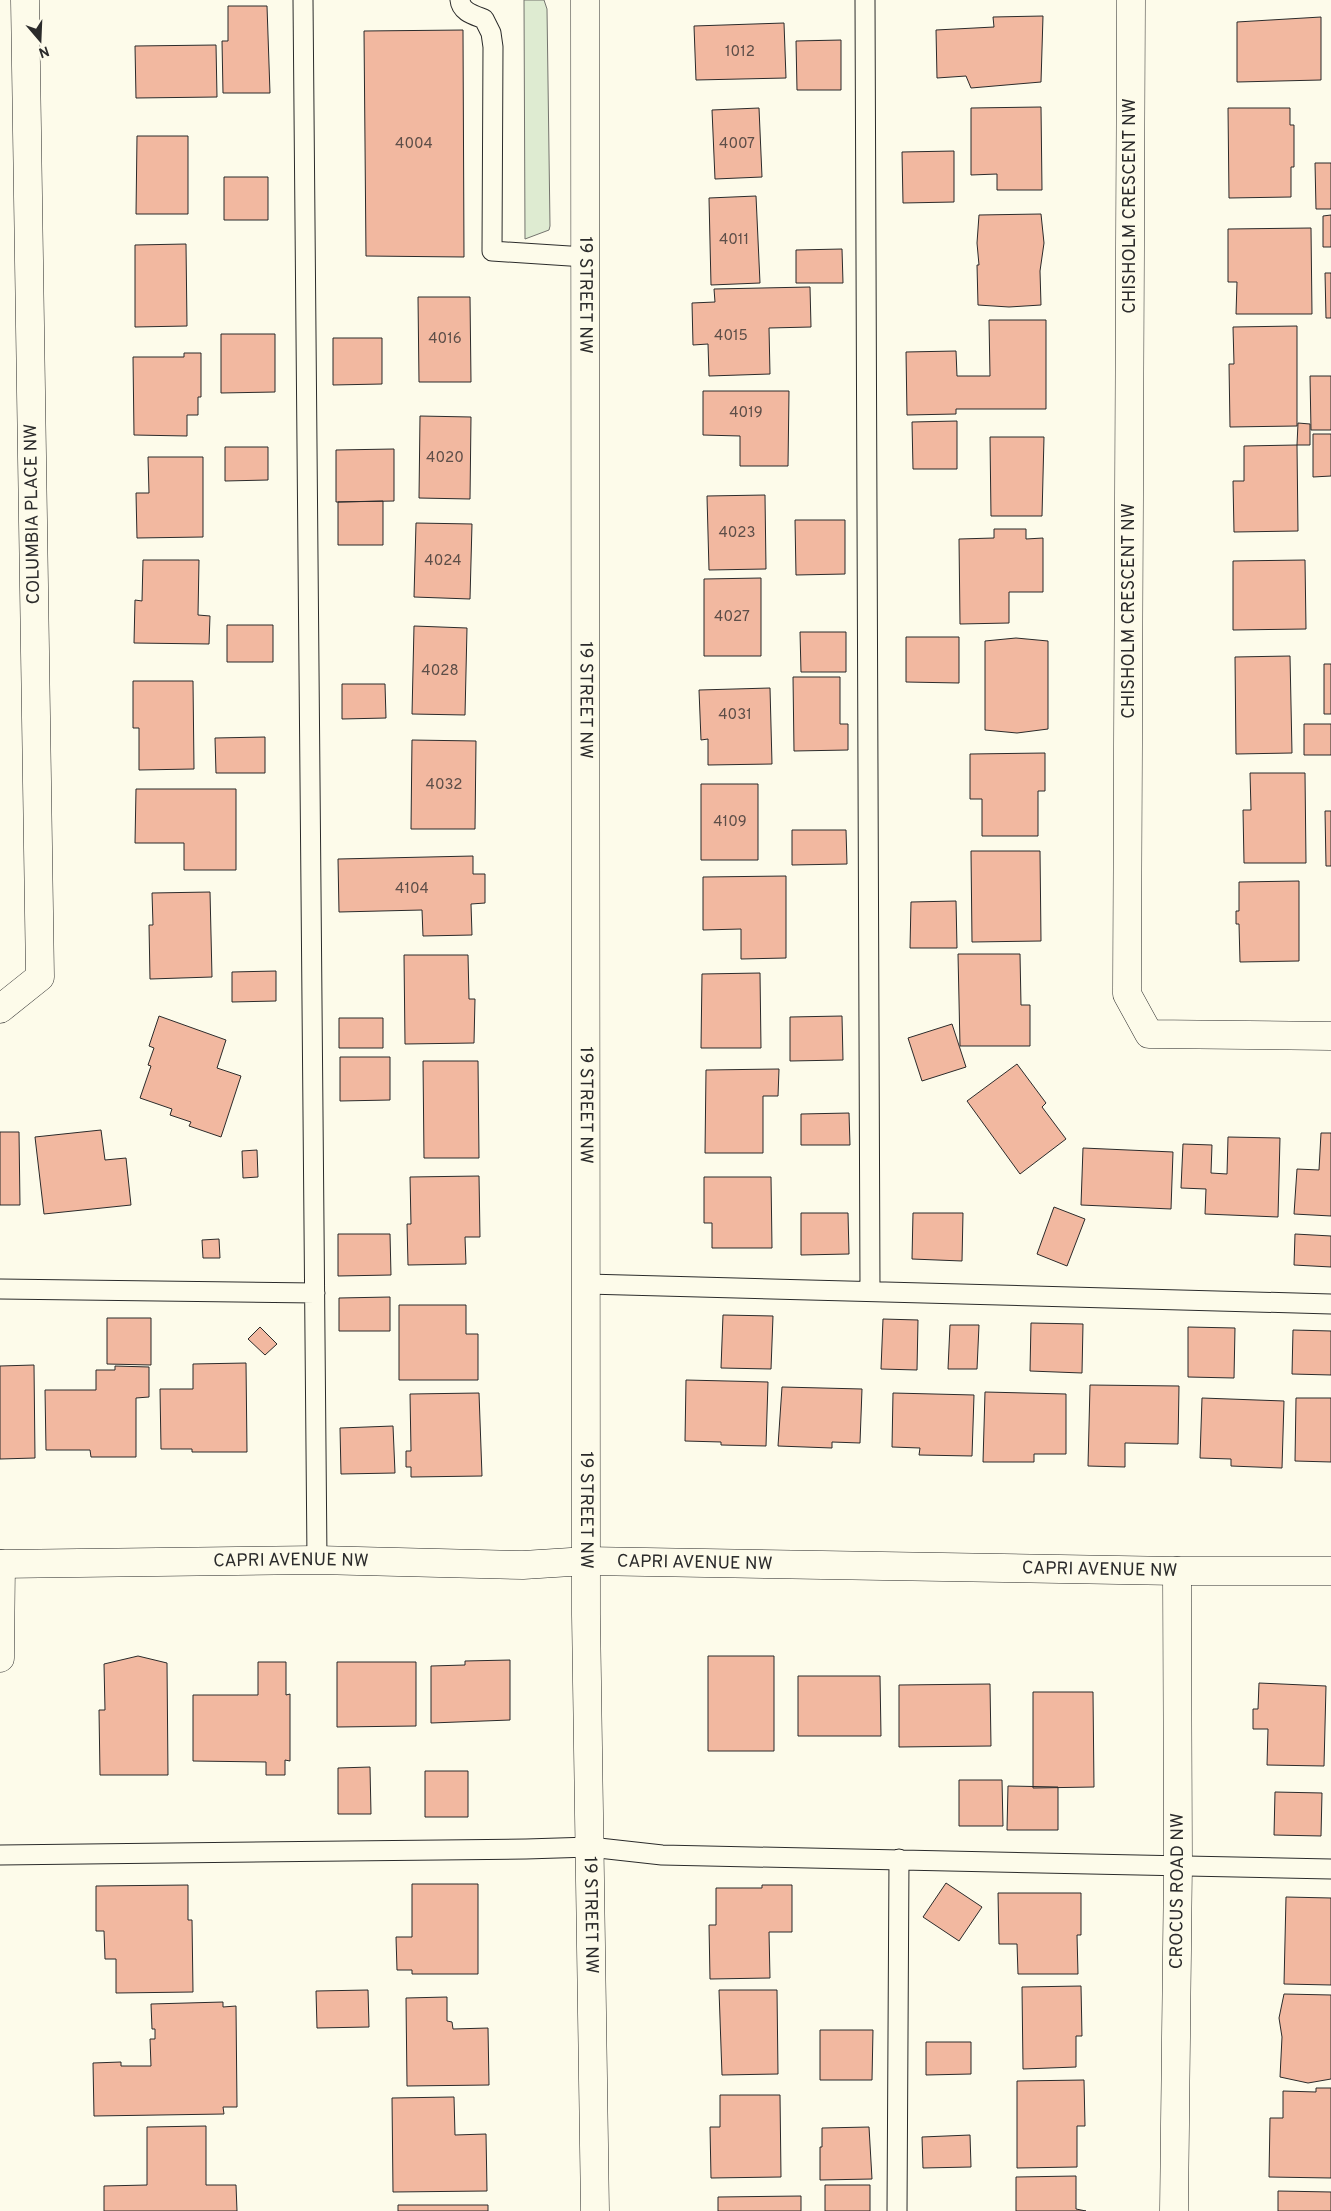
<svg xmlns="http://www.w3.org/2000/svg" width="1331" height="2211" font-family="Overpass,sans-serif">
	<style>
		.green { fill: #deebd1; stroke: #74746e }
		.building { fill: #f2b8a0; stroke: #2b2b2b }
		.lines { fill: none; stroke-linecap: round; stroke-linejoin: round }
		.lane-casing { stroke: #2b2b2b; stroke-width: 21 }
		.street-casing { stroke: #2b2b2b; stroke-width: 29 }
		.secondary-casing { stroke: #2b2b2b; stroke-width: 29 }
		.lane { stroke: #fdfbea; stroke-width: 19 }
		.street { stroke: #fdfbea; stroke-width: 28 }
		.secondary { stroke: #fdfbea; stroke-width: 28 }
		.labels { text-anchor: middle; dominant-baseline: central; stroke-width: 4; stroke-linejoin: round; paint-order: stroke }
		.number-label { font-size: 15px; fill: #5d4e48 }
		.street-label { font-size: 18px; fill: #2b2b2b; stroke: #fdfbea }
	</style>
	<rect width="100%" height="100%" fill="#fdfbea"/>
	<path class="green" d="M 524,0 L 544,0 L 547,9 L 550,226 L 549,230 L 525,239 Z"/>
	<path class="building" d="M 228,6 L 267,6 L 270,93 L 223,93 L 222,41 L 228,41 Z
		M 1043,16 L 1041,82 L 971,88 L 966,76 L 937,78 L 936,30 L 994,27 L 993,17 Z
		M 1321,17 L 1321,80 L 1237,82 L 1237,22 Z
		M 784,23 L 786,78 L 696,80 L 694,26 Z
		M 463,30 L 464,257 L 366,256 L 364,31 Z
		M 841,40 L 841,90 L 797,90 L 796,41 Z
		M 216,45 L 217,97 L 136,98 L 135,46 Z
		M 1041,107 L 1042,190 L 997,190 L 997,174 L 971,175 L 971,108 Z
		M 759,108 L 762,177 L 715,179 L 712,110 Z
		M 1228,108 L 1290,108 L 1290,125 L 1294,125 L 1294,167 L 1291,167 L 1291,197 L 1229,198 Z
		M 137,136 L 188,136 L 188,214 L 136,214 Z
		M 954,151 L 954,202 L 903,203 L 902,152 Z
		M 1315,163 L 1331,163 L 1331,209 L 1316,209 Z
		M 224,177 L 268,177 L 268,220 L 224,220 Z
		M 756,196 L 760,283 L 711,285 L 709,198 Z
		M 1041,214 L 1044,243 L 1040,271 L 1041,305 L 1009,307 L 978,305 L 977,265 L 979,265 L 977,243 L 979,215 Z
		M 1331,215 L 1331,247 L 1323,247 L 1323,216 Z
		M 1311,228 L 1312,314 L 1236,314 L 1237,282 L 1228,282 L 1228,229 Z
		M 186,244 L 187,326 L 135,327 L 135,245 Z
		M 842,249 L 843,283 L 796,283 L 796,250 Z
		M 1325,273 L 1331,273 L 1331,318 L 1326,318 Z
		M 810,287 L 811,327 L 769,328 L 770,374 L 709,376 L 708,344 L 693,345 L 692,303 L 715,302 L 714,289 Z
		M 418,297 L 470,297 L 471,382 L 419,382 Z
		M 989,320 L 1046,320 L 1046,409 L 956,409 L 956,414 L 907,415 L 906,352 L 956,351 L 957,376 L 990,376 Z
		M 1297,326 L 1297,426 L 1230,427 L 1229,364 L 1234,364 L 1233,327 Z
		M 221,334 L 275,334 L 275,392 L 221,393 Z
		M 333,338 L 382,338 L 382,384 L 333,385 Z
		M 184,353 L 201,353 L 201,397 L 198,397 L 198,415 L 187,415 L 187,436 L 134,435 L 133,357 L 184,357 Z
		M 1310,376 L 1331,376 L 1331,430 L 1311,430 Z
		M 703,391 L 789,391 L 788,466 L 740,466 L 740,436 L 703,435 Z
		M 420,416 L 471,417 L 470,499 L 419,498 Z
		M 957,421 L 957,469 L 913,469 L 912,422 Z
		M 1298,423 L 1310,424 L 1310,445 L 1297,445 Z
		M 1313,434 L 1331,434 L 1331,476 L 1313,477 Z
		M 990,437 L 1044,437 L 1042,516 L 991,516 Z
		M 1297,445 L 1298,531 L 1234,532 L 1233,481 L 1244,481 L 1244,446 Z
		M 225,447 L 268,447 L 268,480 L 225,481 Z
		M 394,449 L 394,501 L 336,502 L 336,450 Z
		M 148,457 L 203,457 L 203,537 L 137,538 L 136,493 L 149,493 Z
		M 765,495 L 766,569 L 709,570 L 707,496 Z
		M 383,501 L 383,545 L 338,545 L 338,502 Z
		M 795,520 L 845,520 L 845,574 L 796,575 Z
		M 416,523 L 472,524 L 470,599 L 414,597 Z
		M 994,529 L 1026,529 L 1026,539 L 1043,538 L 1043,592 L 1009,592 L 1009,623 L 960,624 L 959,539 L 994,538 Z
		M 143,560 L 199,560 L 198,615 L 210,616 L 209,644 L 134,643 L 135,600 L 142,601 Z
		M 1305,560 L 1306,629 L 1233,630 L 1233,561 Z
		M 761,578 L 761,656 L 704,656 L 704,579 Z
		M 227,625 L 273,625 L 273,662 L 227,662 Z
		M 414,626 L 467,628 L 465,715 L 412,714 Z
		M 800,632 L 846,632 L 846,672 L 801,672 Z
		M 906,637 L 959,637 L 959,683 L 906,682 Z
		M 1016,638 L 1048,641 L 1048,729 L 1017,733 L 985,730 L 985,641 Z
		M 1290,656 L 1292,753 L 1236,754 L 1235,657 Z
		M 1324,664 L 1331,664 L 1331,714 L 1324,714 Z
		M 793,677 L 840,677 L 840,724 L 848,724 L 848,750 L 794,751 Z
		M 133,681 L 193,681 L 194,769 L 139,770 L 139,728 L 133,728 Z
		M 342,684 L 385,684 L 386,718 L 342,719 Z
		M 770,688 L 772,764 L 708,765 L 708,739 L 701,740 L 699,690 Z
		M 1304,724 L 1331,724 L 1331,755 L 1304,755 Z
		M 265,737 L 265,773 L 216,773 L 215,738 Z
		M 412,740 L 476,741 L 475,829 L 411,829 Z
		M 1045,753 L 1045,791 L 1038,791 L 1038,836 L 982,836 L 982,799 L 970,799 L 970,754 Z
		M 1250,773 L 1305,773 L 1306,863 L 1244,863 L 1243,810 L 1251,810 Z
		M 701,784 L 758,784 L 758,860 L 701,860 Z
		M 136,789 L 236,789 L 236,870 L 184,870 L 184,843 L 135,843 Z
		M 1325,811 L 1331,811 L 1331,866 L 1326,866 Z
		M 792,830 L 846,830 L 847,864 L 792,865 Z
		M 971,851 L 1040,851 L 1041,941 L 972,942 Z
		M 473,856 L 473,874 L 485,874 L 485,903 L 471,904 L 472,935 L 423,936 L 422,910 L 339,912 L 338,859 Z
		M 786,876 L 786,958 L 741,959 L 741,929 L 703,930 L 703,877 Z
		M 1299,881 L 1299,961 L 1240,962 L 1239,924 L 1236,924 L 1236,911 L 1239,911 L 1239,882 Z
		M 210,892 L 212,977 L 150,979 L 149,925 L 153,925 L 152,893 Z
		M 956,901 L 957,948 L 910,948 L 911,902 Z
		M 958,954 L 1020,954 L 1021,1005 L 1030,1005 L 1030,1046 L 960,1046 Z
		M 404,955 L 468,955 L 469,999 L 475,999 L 474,1043 L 405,1044 Z
		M 276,971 L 276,1001 L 232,1002 L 232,972 Z
		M 760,973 L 761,1048 L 701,1048 L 702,974 Z
		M 159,1016 L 226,1040 L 217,1068 L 241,1076 L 221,1137 L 189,1126 L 191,1122 L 170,1115 L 172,1109 L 140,1098 L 151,1066 L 148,1065 L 154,1048 L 149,1046 Z
		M 842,1016 L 843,1060 L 790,1061 L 790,1017 Z
		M 339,1018 L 383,1018 L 383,1048 L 339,1048 Z
		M 952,1024 L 966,1067 L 922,1081 L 908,1038 Z
		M 340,1057 L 390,1057 L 390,1100 L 340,1101 Z
		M 423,1061 L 478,1061 L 479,1158 L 424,1158 Z
		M 1017,1064 L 1046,1103 L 1042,1107 L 1066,1139 L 1020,1174 L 967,1101 Z
		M 779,1069 L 778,1096 L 763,1096 L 763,1153 L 705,1153 L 706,1070 Z
		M 849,1113 L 850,1145 L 801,1145 L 801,1114 Z
		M 101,1130 L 105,1160 L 126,1158 L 131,1205 L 44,1214 L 35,1137 Z
		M 0,1132 L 19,1132 L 20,1205 L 0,1205 Z
		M 1321,1133 L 1331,1133 L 1331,1216 L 1294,1214 L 1297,1169 L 1319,1170 Z
		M 1228,1137 L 1280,1138 L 1278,1217 L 1205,1214 L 1206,1189 L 1181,1188 L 1183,1144 L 1212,1145 L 1211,1173 L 1227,1174 Z
		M 1083,1148 L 1173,1152 L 1171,1209 L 1081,1205 Z
		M 257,1150 L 258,1177 L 243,1178 L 242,1151 Z
		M 479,1176 L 480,1237 L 465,1237 L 466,1264 L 408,1265 L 407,1224 L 411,1224 L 410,1177 Z
		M 704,1177 L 771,1177 L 772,1248 L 712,1248 L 712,1223 L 704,1223 Z
		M 1054,1207 L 1085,1219 L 1067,1266 L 1037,1254 Z
		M 801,1213 L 848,1213 L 849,1254 L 801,1255 Z
		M 913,1213 L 963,1213 L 962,1261 L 912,1259 Z
		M 338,1234 L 390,1234 L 391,1275 L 338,1276 Z
		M 1295,1234 L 1331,1236 L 1331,1267 L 1294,1265 Z
		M 219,1239 L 220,1258 L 203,1258 L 202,1240 Z
		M 390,1297 L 390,1331 L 339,1331 L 339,1298 Z
		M 399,1305 L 466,1305 L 466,1334 L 478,1334 L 478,1380 L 399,1380 Z
		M 723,1315 L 773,1316 L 771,1369 L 721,1368 Z
		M 107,1318 L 151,1318 L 151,1365 L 107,1364 Z
		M 883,1319 L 918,1320 L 917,1370 L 881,1369 Z
		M 1031,1323 L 1083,1324 L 1082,1373 L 1030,1371 Z
		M 950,1325 L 979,1325 L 977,1369 L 948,1369 Z
		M 260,1327 L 277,1344 L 265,1355 L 248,1339 Z
		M 1188,1327 L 1235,1328 L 1234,1378 L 1188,1377 Z
		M 1293,1330 L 1331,1331 L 1331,1375 L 1292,1374 Z
		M 246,1363 L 247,1452 L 192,1452 L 192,1449 L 161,1449 L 160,1389 L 193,1389 L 193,1364 Z
		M 34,1365 L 35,1458 L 0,1459 L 0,1366 Z
		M 115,1366 L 149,1367 L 149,1397 L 136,1398 L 136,1457 L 91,1457 L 90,1450 L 46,1450 L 45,1390 L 96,1390 L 96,1370 L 115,1370 Z
		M 686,1380 L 768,1382 L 766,1446 L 721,1445 L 721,1442 L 685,1441 Z
		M 1090,1385 L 1179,1386 L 1178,1444 L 1125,1443 L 1125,1467 L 1088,1466 Z
		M 782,1387 L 862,1389 L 860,1443 L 832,1442 L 832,1448 L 778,1446 Z
		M 985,1392 L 1066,1394 L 1066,1454 L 1034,1454 L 1034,1462 L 983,1462 Z
		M 479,1393 L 482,1476 L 411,1477 L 411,1467 L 406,1467 L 406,1451 L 411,1451 L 410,1394 Z
		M 893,1393 L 974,1395 L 972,1456 L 919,1455 L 920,1448 L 892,1447 Z
		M 1202,1398 L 1284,1401 L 1282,1468 L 1231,1466 L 1231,1459 L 1200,1458 Z
		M 1296,1398 L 1331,1398 L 1331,1462 L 1295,1461 Z
		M 393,1426 L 395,1473 L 341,1474 L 340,1428 Z
		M 138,1656 L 167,1663 L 168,1775 L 100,1775 L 99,1710 L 105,1710 L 104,1664 Z
		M 708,1656 L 774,1656 L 774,1751 L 708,1751 Z
		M 510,1660 L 510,1720 L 431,1723 L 431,1666 L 465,1665 L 465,1661 Z
		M 258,1662 L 286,1662 L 286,1695 L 290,1694 L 290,1761 L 285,1760 L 285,1775 L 266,1775 L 266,1762 L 193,1761 L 193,1695 L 258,1695 Z
		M 337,1662 L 416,1662 L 416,1726 L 337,1727 Z
		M 798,1676 L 880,1676 L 881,1736 L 798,1736 Z
		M 1259,1683 L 1326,1686 L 1324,1766 L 1267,1765 L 1268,1729 L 1253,1729 L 1253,1709 L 1258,1709 Z
		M 990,1684 L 991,1746 L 899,1747 L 899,1685 Z
		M 1033,1692 L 1093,1692 L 1094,1787 L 1033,1788 Z
		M 370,1767 L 371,1814 L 338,1814 L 338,1768 Z
		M 425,1771 L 468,1771 L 468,1817 L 425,1817 Z
		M 959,1780 L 1002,1780 L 1003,1826 L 959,1826 Z
		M 1008,1786 L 1058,1787 L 1058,1830 L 1007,1830 Z
		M 1275,1792 L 1322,1793 L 1321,1836 L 1274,1835 Z
		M 946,1883 L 982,1907 L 959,1941 L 923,1917 Z
		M 412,1884 L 478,1884 L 478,1974 L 412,1974 L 412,1970 L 397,1970 L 396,1937 L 412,1937 Z
		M 188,1885 L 188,1920 L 192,1920 L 193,1992 L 116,1993 L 116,1959 L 105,1959 L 104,1931 L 96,1931 L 96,1886 Z
		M 762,1885 L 792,1885 L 792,1932 L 769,1932 L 770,1978 L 710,1979 L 709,1925 L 716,1925 L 716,1888 L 762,1888 Z
		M 998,1893 L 1081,1893 L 1081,1935 L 1077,1935 L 1078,1974 L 1018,1974 L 1017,1944 L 999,1944 Z
		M 1286,1897 L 1331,1898 L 1331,1985 L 1284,1984 Z
		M 1081,1986 L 1082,2036 L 1076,2036 L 1076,2067 L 1023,2069 L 1022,1987 Z
		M 368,1990 L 369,2027 L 317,2028 L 316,1991 Z
		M 719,1990 L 777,1990 L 778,2074 L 722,2075 Z
		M 1284,1994 L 1331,1995 L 1331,2079 L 1308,2083 L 1280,2077 L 1282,2037 L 1279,2018 Z
		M 447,1997 L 447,2021 L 452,2022 L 453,2029 L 488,2028 L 489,2085 L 407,2086 L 406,1998 Z
		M 223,2002 L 223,2007 L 236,2006 L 237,2107 L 223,2107 L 224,2114 L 94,2116 L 93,2063 L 121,2062 L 121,2066 L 151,2066 L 150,2039 L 155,2039 L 155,2029 L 152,2029 L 151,2004 Z
		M 820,2030 L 873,2030 L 872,2080 L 820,2080 Z
		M 926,2042 L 971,2042 L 971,2074 L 926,2075 Z
		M 1084,2080 L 1085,2126 L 1077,2126 L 1077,2167 L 1017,2168 L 1017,2081 Z
		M 1316,2088 L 1331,2088 L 1331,2178 L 1269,2177 L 1270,2118 L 1283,2118 L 1283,2091 L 1316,2092 Z
		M 720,2095 L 780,2095 L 781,2177 L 711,2178 L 710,2127 L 720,2127 Z
		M 454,2097 L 455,2135 L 486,2134 L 487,2191 L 393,2192 L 392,2098 Z
		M 206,2126 L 206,2185 L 236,2185 L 237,2211 L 104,2211 L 104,2186 L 147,2185 L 147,2127 Z
		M 869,2127 L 872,2179 L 820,2180 L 820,2147 L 822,2147 L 822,2128 Z
		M 970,2135 L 971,2167 L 923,2168 L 922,2137 Z
		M 1076,2176 L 1076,2209 L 1086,2211 L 1016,2211 L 1016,2177 Z
		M 825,2185 L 870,2185 L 870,2211 L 825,2211 Z
		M 1278,2191 L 1331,2192 L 1331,2211 L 1278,2211 Z
		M 801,2196 L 801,2211 L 718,2211 L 718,2197 Z
		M 398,2205 L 488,2205 L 488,2211 L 398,2211 Z"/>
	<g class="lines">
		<defs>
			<path id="lane" d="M 303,0 L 317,1560
				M 460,0 C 461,12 474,15 484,19 L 491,33 L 493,47 L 492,251 L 585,257
				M 865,0 L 870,1290
				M 587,1284 L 1331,1304
				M 0,1289 L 315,1293
				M 0,1855 L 526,1849 L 590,1847 L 662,1855 L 1331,1869
				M 897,2211 L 899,1859"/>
			<g id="street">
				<path d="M 1131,0 L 1127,994 L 1149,1034 L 1331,1036"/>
				<path d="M 0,1009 L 40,977 L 25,0"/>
				<path id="s1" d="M 0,1564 L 317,1560 L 523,1565 L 587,1561 L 1177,1571 L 1331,1571"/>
				<path d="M 0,1658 L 1,1564"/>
				<path id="s2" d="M 1174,2211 L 1178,1864 L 1177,1571"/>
			</g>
			<g id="secondary">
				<path id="s3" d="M 585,0 L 586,1615 L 595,2211"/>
			</g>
		</defs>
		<use href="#lane" class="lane-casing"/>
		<use href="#street" class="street-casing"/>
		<use href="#secondary" class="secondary-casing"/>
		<use href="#lane" class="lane"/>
		<use href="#street" class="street"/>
		<use href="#secondary" class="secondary"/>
	</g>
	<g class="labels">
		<g class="number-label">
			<text x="740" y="52">1012</text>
			<text x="414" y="144">4004</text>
			<text x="737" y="144">4007</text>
			<text x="734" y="240">4011</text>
			<text x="731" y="336">4015</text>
			<text x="445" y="339">4016</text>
			<text x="746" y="413">4019</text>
			<text x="445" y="458">4020</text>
			<text x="737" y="533">4023</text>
			<text x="443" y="561">4024</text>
			<text x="732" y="617">4027</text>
			<text x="440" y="671">4028</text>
			<text x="735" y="715">4031</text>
			<text x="444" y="785">4032</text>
			<text x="730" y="822">4109</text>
			<text x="412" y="889">4104</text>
		</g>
		<g class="street-label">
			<text transform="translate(1130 206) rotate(-90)">CHISHOLM CRESCENT NW</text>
			<text stroke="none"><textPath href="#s3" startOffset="295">19 STREET NW</textPath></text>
			<text transform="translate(33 514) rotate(-91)">COLUMBIA PLACE NW</text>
			<text transform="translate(1129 611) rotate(-90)">CHISHOLM CRESCENT NW</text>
			<text stroke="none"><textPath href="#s3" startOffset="700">19 STREET NW</textPath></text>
			<text stroke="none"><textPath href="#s3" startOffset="1105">19 STREET NW</textPath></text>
			<text stroke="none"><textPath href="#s3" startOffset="1510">19 STREET NW</textPath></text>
			<text stroke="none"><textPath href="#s1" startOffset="291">CAPRI AVENUE NW</textPath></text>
			<text stroke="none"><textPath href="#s1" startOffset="695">CAPRI AVENUE NW</textPath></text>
			<text stroke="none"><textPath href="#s1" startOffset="1100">CAPRI AVENUE NW</textPath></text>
			<text stroke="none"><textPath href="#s2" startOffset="320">CROCUS ROAD NW</textPath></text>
			<text stroke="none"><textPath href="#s3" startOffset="1915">19 STREET NW</textPath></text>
		</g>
	</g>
	<g transform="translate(40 40) rotate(161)" stroke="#fdfbea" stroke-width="4" paint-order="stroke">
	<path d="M0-4L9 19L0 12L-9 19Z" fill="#2b2b2b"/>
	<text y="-8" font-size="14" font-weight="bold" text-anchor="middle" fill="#2b2b2b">N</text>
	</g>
</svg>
